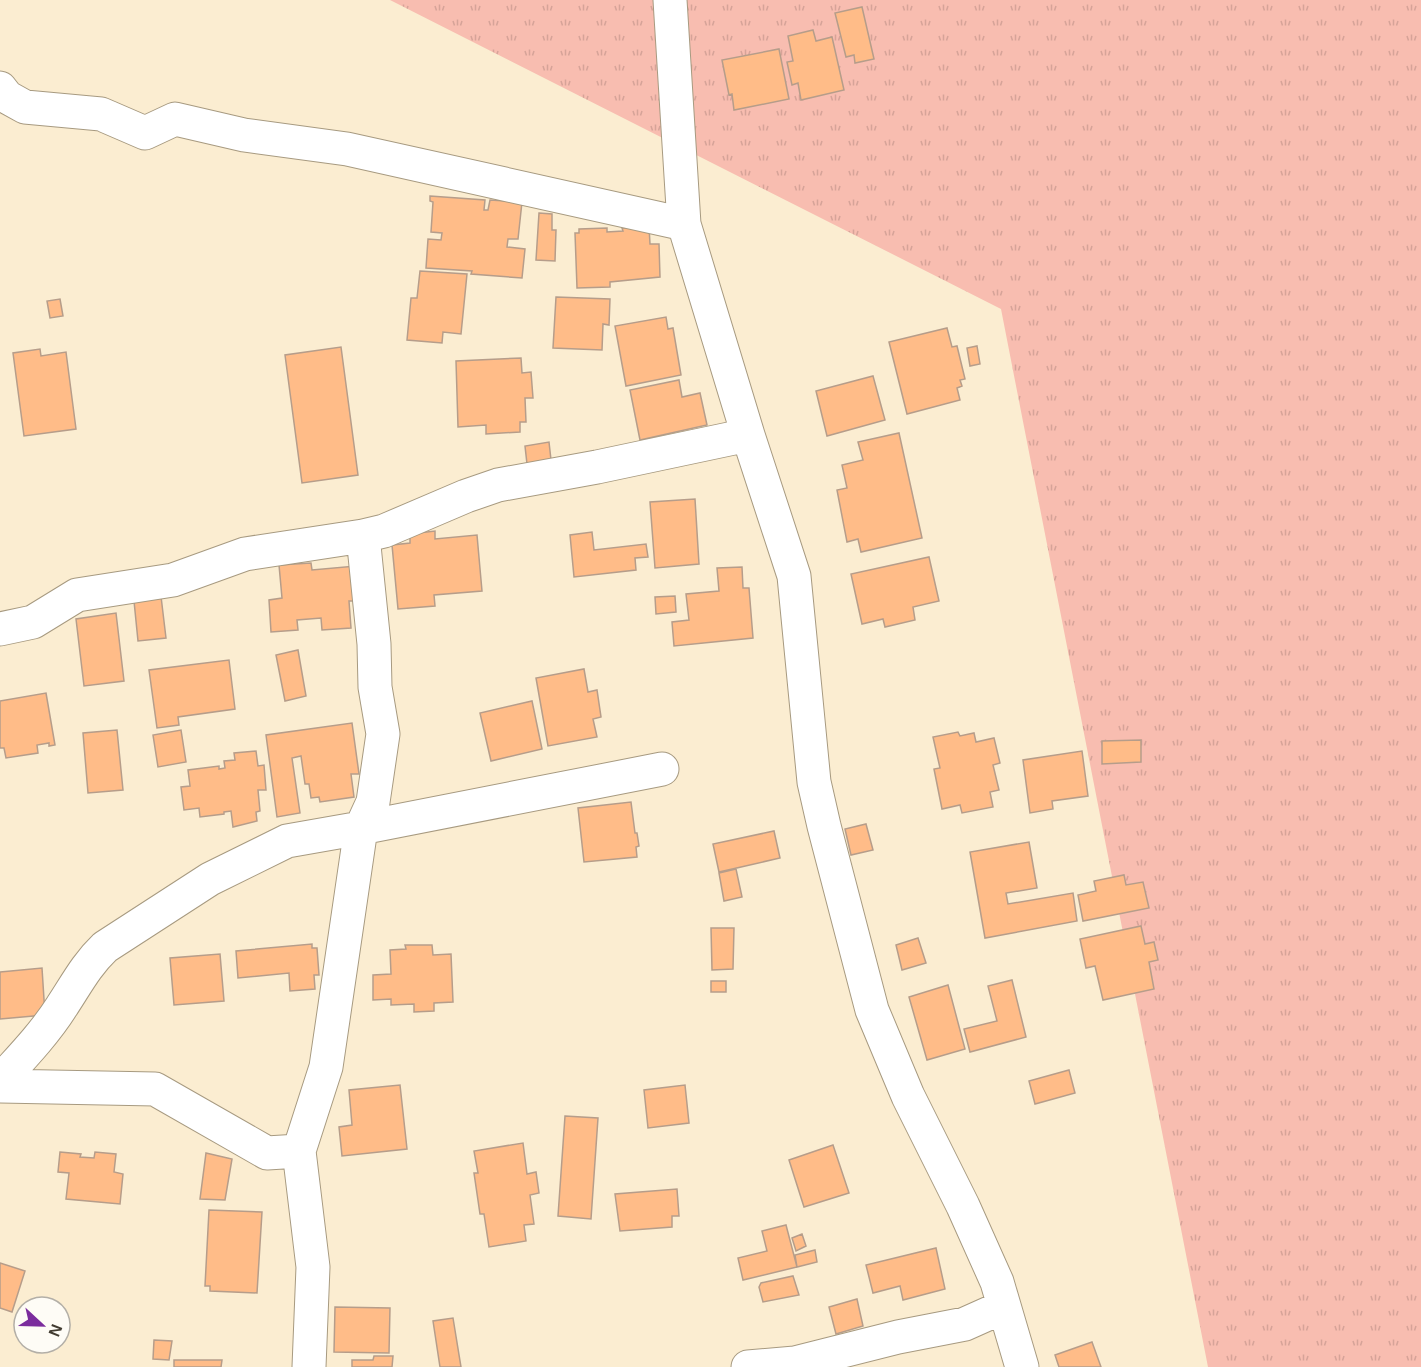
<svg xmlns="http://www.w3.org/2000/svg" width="1421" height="1367" font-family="Helvetica,sans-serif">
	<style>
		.grass { fill: url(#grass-tufts) }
		.building { fill: #ffbc88; stroke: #b69d8a; stroke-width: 1.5 }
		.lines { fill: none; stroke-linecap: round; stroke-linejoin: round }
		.street-casing { stroke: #a79a80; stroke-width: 35 }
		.street { stroke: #fff; stroke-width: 33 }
	</style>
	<defs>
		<pattern id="grass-tufts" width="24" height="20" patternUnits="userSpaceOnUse" patternTransform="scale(1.5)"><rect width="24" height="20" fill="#f8bdb0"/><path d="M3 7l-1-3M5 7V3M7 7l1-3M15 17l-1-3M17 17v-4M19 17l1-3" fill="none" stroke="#d6a398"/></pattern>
	</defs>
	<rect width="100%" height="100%" fill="#fbedd1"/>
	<path class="grass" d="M 390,0 L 1421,0 L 1421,1367 L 1208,1367 L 1001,309 Z"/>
	<path class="building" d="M 862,7 L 874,59 L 855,63 L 854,55 L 846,57 L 835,13 Z
		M 813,30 L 816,41 L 832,37 L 844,90 L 801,100 L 798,83 L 792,85 L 787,62 L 793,61 L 788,36 Z
		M 779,49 L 789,99 L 734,110 L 732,94 L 729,95 L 722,60 Z
		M 430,196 L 485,200 L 484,210 L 488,210 L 490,200 L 522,202 L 518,239 L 508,239 L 507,247 L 525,249 L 522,278 L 471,274 L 472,271 L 426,268 L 428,239 L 441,240 L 442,233 L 431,232 L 433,202 L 430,201 Z
		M 539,213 L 552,214 L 552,230 L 556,230 L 555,261 L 536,260 Z
		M 649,226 L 650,244 L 659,244 L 660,277 L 610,282 L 610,287 L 577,288 L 575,233 L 579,233 L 579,229 L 607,228 L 607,232 L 623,231 L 622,228 Z
		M 420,271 L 467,274 L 461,334 L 443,332 L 442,343 L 407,340 L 411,298 L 417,298 Z
		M 556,297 L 610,299 L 609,325 L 603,324 L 602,350 L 553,348 Z
		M 60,299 L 63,316 L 50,318 L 47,301 Z
		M 666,317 L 668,329 L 673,328 L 681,375 L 626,386 L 615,326 Z
		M 947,328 L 952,347 L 957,346 L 965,379 L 960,380 L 962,386 L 957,388 L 960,400 L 907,414 L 889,342 Z
		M 977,346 L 980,364 L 970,366 L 967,348 Z
		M 341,347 L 358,475 L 302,483 L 285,355 Z
		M 40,349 L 41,356 L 66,352 L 76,429 L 24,436 L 13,353 Z
		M 521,358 L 522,373 L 531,372 L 533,398 L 525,398 L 526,422 L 520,422 L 520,432 L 486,434 L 486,425 L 458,427 L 456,361 Z
		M 873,376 L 885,420 L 827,436 L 816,391 Z
		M 679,380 L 682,397 L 700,393 L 707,425 L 640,440 L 630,390 Z
		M 899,433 L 922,538 L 861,552 L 858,539 L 847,542 L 837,490 L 847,488 L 842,465 L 863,460 L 858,442 Z
		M 549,442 L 551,460 L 527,464 L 525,446 Z
		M 695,499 L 699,564 L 655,568 L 650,502 Z
		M 435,531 L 435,539 L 477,535 L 482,591 L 434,595 L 435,606 L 398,609 L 392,545 L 410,543 L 410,534 Z
		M 592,532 L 594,550 L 646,544 L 648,557 L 635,558 L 636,570 L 574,577 L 570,535 Z
		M 929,557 L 939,601 L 913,607 L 915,620 L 885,627 L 883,619 L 862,624 L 851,574 Z
		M 311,563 L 312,570 L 356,566 L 358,601 L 349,601 L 351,628 L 322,630 L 321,618 L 297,620 L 298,630 L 271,632 L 269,600 L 282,598 L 279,565 Z
		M 742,567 L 743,588 L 749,588 L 753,638 L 674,646 L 672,622 L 689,620 L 686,594 L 719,591 L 717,568 Z
		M 160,588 L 166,638 L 138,641 L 133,591 Z
		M 675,596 L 676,612 L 656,614 L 655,597 Z
		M 116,613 L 124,681 L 84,686 L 76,619 Z
		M 298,650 L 306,696 L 285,701 L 276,655 Z
		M 229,660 L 235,709 L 178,717 L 179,725 L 157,728 L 149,670 Z
		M 584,669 L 588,692 L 597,690 L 601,717 L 593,719 L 597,737 L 548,746 L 536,678 Z
		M 46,693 L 55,745 L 49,746 L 49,743 L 37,745 L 38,753 L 6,758 L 4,748 L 0,748 L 0,701 Z
		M 532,701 L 542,749 L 491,761 L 480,713 Z
		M 352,723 L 359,774 L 351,774 L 354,797 L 320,802 L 319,797 L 311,798 L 309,784 L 305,784 L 301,756 L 292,758 L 300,813 L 277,817 L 266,735 Z
		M 117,730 L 123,790 L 88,793 L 83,733 Z
		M 181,730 L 186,762 L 158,767 L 153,735 Z
		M 958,732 L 960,736 L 974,733 L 976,742 L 994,738 L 1000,763 L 993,765 L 999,790 L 990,792 L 993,807 L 962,813 L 960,805 L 942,809 L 934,769 L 940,768 L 933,737 Z
		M 1141,740 L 1141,762 L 1102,764 L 1102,741 Z
		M 256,751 L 258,766 L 264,765 L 266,790 L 258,790 L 260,811 L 256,812 L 257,821 L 233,827 L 231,811 L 224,812 L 224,814 L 200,817 L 199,808 L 184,810 L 181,787 L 190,786 L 188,770 L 219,766 L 219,769 L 225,768 L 224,761 L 235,760 L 234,753 Z
		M 1082,751 L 1088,796 L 1052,801 L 1053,809 L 1030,813 L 1023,760 Z
		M 631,802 L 635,833 L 637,833 L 639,846 L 636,847 L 637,857 L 584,862 L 578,808 Z
		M 866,824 L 873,850 L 851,855 L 845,829 Z
		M 774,831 L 780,858 L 719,872 L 713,844 Z
		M 1029,842 L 1037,888 L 1006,893 L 1008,904 L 1073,893 L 1077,921 L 985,938 L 970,852 Z
		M 736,869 L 742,897 L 724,901 L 719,873 Z
		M 1124,875 L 1126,885 L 1143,882 L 1149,908 L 1083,921 L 1078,895 L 1096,891 L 1094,881 Z
		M 1141,926 L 1145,944 L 1154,942 L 1158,960 L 1149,962 L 1154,989 L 1103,1000 L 1095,966 L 1086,968 L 1080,939 Z
		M 711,928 L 734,928 L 733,969 L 712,970 Z
		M 918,938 L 926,963 L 902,970 L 896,945 Z
		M 312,944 L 312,948 L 317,948 L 319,975 L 314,975 L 315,989 L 290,991 L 289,973 L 238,978 L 236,951 Z
		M 405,945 L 432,945 L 433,955 L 451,954 L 453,1002 L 434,1003 L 434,1011 L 414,1012 L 414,1004 L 391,1005 L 391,999 L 373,1000 L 373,975 L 391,974 L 390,950 L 406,949 Z
		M 220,954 L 224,1001 L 174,1005 L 170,958 Z
		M 42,968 L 45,1015 L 0,1019 L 0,972 Z
		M 1012,980 L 1026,1037 L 970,1052 L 964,1029 L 997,1021 L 988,986 Z
		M 711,981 L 726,981 L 726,992 L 711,992 Z
		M 948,985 L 965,1049 L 927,1060 L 909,997 Z
		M 1069,1070 L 1075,1093 L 1035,1104 L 1029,1081 Z
		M 400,1085 L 407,1149 L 342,1156 L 339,1127 L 352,1125 L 349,1090 Z
		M 685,1085 L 689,1123 L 648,1128 L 644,1090 Z
		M 565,1116 L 598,1118 L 591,1219 L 558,1216 Z
		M 523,1143 L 527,1174 L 536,1172 L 539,1193 L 530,1195 L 534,1224 L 524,1225 L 526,1241 L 489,1247 L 484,1214 L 480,1214 L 474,1173 L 478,1173 L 474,1151 Z
		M 833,1145 L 849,1193 L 804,1207 L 789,1160 Z
		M 60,1152 L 81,1154 L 80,1157 L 94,1158 L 95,1152 L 116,1154 L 114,1172 L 123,1174 L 120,1204 L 66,1199 L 69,1173 L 58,1172 Z
		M 206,1153 L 232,1159 L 225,1200 L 200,1199 Z
		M 677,1189 L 679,1216 L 672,1216 L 672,1227 L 620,1231 L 615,1194 Z
		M 209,1210 L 262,1212 L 257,1293 L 210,1291 L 210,1286 L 205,1286 Z
		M 786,1225 L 797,1267 L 743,1280 L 738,1258 L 767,1251 L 762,1231 Z
		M 802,1234 L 806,1246 L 796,1251 L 792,1238 Z
		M 936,1248 L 945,1289 L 903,1300 L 900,1286 L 873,1293 L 866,1265 Z
		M 815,1250 L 817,1262 L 797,1267 L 795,1255 Z
		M 0,1263 L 25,1271 L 12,1312 L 0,1308 Z
		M 793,1276 L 799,1295 L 763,1302 L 759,1287 L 761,1283 Z
		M 857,1299 L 863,1326 L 836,1334 L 829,1307 Z
		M 335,1307 L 390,1308 L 389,1353 L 334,1352 Z
		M 453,1318 L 461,1367 L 440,1367 L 433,1321 Z
		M 154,1340 L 172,1341 L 169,1360 L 153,1359 Z
		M 1092,1342 L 1101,1367 L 1059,1367 L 1055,1355 Z
		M 374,1356 L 393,1356 L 392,1367 L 352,1367 L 352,1360 L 373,1360 Z
		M 174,1360 L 222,1360 L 221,1367 L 174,1367 Z"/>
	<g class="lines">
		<defs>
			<path id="street" d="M 670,0 L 684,224 L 748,435 L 794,576 L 814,782 L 824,826 L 872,1010 L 908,1096 L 963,1206 L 997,1282 L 1022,1367
				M 0,88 L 7,97 L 25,107 L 101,114 L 145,133 L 175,119 L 244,135 L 347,149 L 684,224
				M 0,629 L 33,622 L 77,595 L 173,580 L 245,554 L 363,536 L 384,531 L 466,496 L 498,485 L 597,467 L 748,435
				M 0,1081 C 22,1057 45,1033 62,1006 C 76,985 86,965 105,947 L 210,879 L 287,841 L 361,828 L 662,769
				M 0,1086 L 155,1089 L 267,1153 L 299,1151
				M 309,1367 L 313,1267 L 299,1151 L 326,1067 L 361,828 L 373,802 L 383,734 L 375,687 L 374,644 L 363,536
				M 748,1367 L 795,1363 L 898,1337 L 965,1324 L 1003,1307"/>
		</defs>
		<use href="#street" class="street-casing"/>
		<use href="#street" class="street"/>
	</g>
	<g transform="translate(42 1325) rotate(112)"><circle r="28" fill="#fefcf6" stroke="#b3afa7" stroke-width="1.5"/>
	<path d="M0-4.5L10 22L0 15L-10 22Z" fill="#7b2c9d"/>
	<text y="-9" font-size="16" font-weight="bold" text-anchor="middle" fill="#423c31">N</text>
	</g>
</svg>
